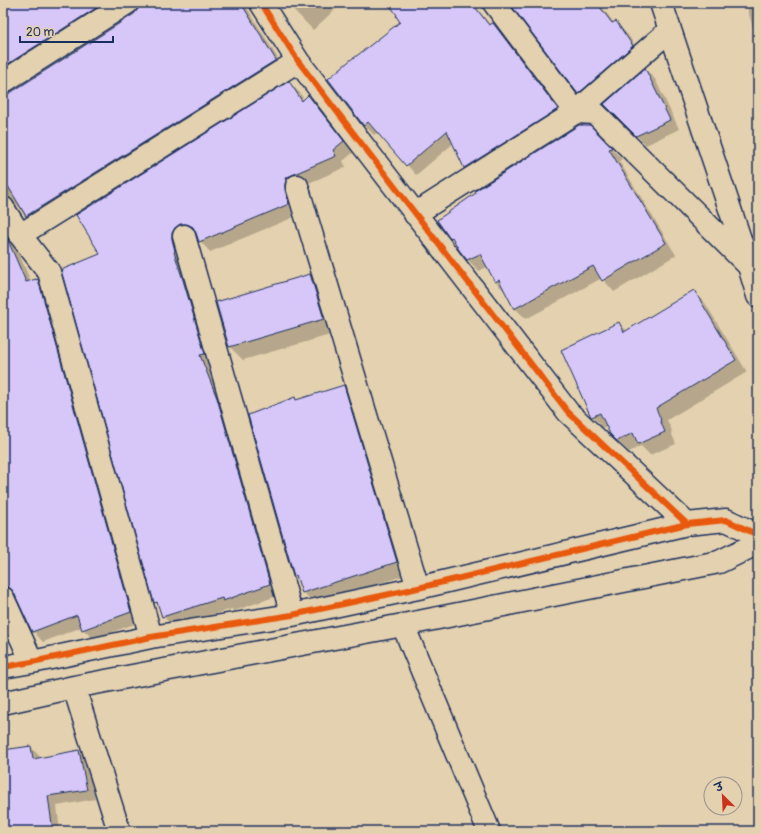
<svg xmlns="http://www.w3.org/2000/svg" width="761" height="834" font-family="Pangolin,'Playpen Sans Deva',sans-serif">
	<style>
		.shadow { fill: #0003 }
		.building { fill: #d7c7f8; stroke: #1b2f5e }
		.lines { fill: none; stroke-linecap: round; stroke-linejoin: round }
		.minor-casing { stroke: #1b2f5e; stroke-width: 25 }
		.minor { stroke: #e4d1af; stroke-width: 22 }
		.cycleway-casing { stroke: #e4d1af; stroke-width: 8 }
		.cycleway { stroke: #e8590c; stroke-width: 6 }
	</style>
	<rect width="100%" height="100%" fill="#e4d1af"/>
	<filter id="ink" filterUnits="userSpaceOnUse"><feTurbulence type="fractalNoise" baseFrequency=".025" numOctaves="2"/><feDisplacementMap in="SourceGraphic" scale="8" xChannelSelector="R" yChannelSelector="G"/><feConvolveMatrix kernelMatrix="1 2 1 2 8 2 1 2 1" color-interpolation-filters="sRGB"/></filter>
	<g filter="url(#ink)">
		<path class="shadow" d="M 3,3 L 129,3 L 3,85 Z
			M 140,3 L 244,3 L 285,70 L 35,227 L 25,217 L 18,206 L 13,205 L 3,211 L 3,95 L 10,93 L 134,14 L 139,9 Z
			M 287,3 L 342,3 L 313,30 Z
			M 389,3 L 473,3 L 491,26 L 493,24 L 502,33 L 566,118 L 474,177 L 465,167 L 454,143 L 416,175 L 378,132 L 374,135 L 364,125 L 401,22 L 398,15 Z
			M 521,3 L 599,3 L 614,23 L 615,22 L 628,35 L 644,59 L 591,105 L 579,93 Z
			M 750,3 L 758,3 L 758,45 L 746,4 Z
			M 645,69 L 655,79 L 679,129 L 646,145 L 605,104 Z
			M 289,83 L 300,93 L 304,100 L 308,96 L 319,107 L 354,152 L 343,161 L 346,167 L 295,189 L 299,215 L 210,252 L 200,241 L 198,234 L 191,234 L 215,364 L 209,366 L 227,409 L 280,595 L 234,611 L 232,609 L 173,627 L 163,616 L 160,607 L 155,602 L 101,255 Z
			M 589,126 L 622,159 L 619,161 L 676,255 L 614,292 L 602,278 L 526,319 L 515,308 L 507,294 L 496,282 L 487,267 L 479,271 L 468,260 L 460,250 L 457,244 L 451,238 L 438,220 Z
			M 3,227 L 17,249 L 31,282 L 38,280 L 48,290 L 140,622 L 93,639 L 83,629 L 82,627 L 43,642 L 33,631 L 17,596 L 15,595 L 8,596 L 3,601 Z
			M 310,275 L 324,289 L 337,333 L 243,360 L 229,346 Z
			M 693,292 L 705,303 L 747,372 L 667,420 L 672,431 L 671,432 L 676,444 L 650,455 L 641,446 L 629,452 L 611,434 L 607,427 L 604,428 L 592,416 L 619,323 L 627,331 Z
			M 344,386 L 356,398 L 409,574 L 315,604 L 303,592 L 299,579 L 295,575 L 295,398 L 298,401 Z
			M 3,618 L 13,641 L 3,645 Z
			M 31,747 L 40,757 L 41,758 L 79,751 L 88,761 L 95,799 L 57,806 L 60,831 L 3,831 L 3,751 Z"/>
		<path class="building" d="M 3,3 L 93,3 L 96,8 L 3,67 Z
			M 144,3 L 241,3 L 276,60 L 26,216 L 3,178 L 3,94 L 10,93 L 134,14 L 138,9 L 139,7 Z
			M 388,3 L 472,3 L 489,25 L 493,23 L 558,109 L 464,168 L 447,131 L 406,166 L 368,122 L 364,126 L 328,79 L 354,57 L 354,58 L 400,22 L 396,16 L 397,15 Z
			M 519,3 L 597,3 L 612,23 L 616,21 L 633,46 L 578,94 L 513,8 Z
			M 645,68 L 670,120 L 636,136 L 604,104 Z
			M 289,81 L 302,101 L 308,95 L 344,141 L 333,150 L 336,156 L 285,178 L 286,181 L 285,184 L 285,190 L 289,204 L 199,242 L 196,233 L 193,227 L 187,224 L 180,224 L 175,228 L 172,233 L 172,239 L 175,251 L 174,252 L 183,280 L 205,354 L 200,355 L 217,398 L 270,584 L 223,601 L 222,598 L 162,617 L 157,602 L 154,603 L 61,270 L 100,254 L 76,215 Z
			M 579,125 L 590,125 L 612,148 L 609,149 L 666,243 L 602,281 L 593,266 L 514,309 L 499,280 L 495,282 L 480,254 L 467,260 L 459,250 L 452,237 L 450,239 L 437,220 L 476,193 L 475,191 Z
			M 3,231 L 7,238 L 26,282 L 36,279 L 36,280 L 38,279 L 131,612 L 82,630 L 77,615 L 32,632 L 14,593 L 10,588 L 3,586 Z
			M 310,274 L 324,319 L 229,347 L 216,302 Z
			M 694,290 L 736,360 L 656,408 L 661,420 L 660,420 L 665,432 L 638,444 L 633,433 L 617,441 L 610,434 L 600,413 L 592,417 L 591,417 L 561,350 L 619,322 L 624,332 Z
			M 344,385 L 397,562 L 302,593 L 296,575 L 294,576 L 248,415 L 295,397 L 296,400 Z
			M 31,746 L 33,759 L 79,750 L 87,790 L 48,796 L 53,831 L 3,831 L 3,750 Z"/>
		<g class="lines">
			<defs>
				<path id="minor" d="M 261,3 L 298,61 L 568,412 L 687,524
					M 494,3 L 576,112 L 595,113 L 749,266
					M 661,3 L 749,266 L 758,296
					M 3,82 L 127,3
					M 297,186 L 418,588
					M 3,208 L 20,235 L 49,272 L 151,637
					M 415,214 L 576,112 L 670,30
					M 20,235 L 298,61
					M 184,236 L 292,615
					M 3,598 L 32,662
					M 403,625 L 489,831
					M 3,667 L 32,662 L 151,637 L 292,615 L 418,588 L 687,524 L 726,520 L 758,535
					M 74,687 L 119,831
					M 3,703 L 74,687 L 403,625 L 719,562 L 758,543"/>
			</defs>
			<use href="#minor" class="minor-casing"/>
			<use href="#minor" class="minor"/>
			<defs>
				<path id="cycleway" d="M 261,3 L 298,61 L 568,412 L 687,524
					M 3,667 L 32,662 L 151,637 L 292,615 L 418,588 L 687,524 L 726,520 L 758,535"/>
			</defs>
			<use href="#cycleway" class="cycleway-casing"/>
			<use href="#cycleway" class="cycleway"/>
		</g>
	</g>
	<rect width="761" height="834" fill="none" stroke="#e4d1af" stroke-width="16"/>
	<rect x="8" y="8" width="745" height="818" fill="none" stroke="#1b2f5e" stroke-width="1.5" filter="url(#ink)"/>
	<g transform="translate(723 796) rotate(336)"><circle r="19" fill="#e4d1af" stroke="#94908f"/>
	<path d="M0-3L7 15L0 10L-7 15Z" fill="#c8321e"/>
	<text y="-6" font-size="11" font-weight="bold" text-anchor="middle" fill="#1b2f5e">उ</text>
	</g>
	<path d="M20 36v6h93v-6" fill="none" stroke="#1b2f5e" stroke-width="2"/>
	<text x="26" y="36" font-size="12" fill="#1b2f5e" stroke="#e4d1af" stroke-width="3" paint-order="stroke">20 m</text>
</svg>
